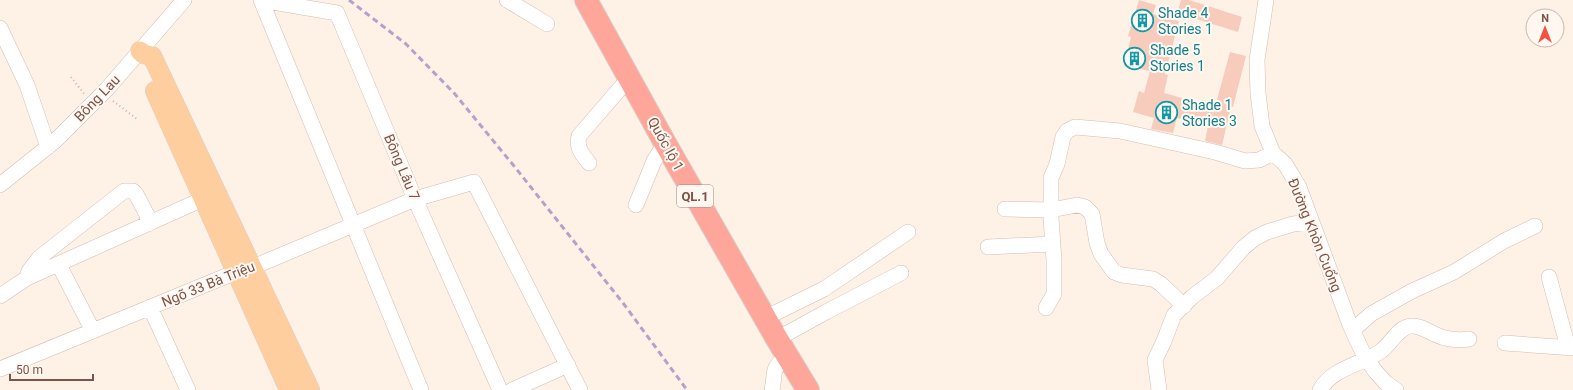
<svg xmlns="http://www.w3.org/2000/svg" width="1573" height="390" font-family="Roboto,sans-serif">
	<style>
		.building { fill: #f7ccbc }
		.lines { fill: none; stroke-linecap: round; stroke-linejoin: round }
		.minor-casing { stroke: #d5bbae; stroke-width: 16 }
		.major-casing { stroke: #dacfcc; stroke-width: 20 }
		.highway-casing { stroke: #dacfcc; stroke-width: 24 }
		.path { stroke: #dcae9e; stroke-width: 2; stroke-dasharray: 1 3; stroke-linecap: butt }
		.minor { stroke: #fff; stroke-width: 15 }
		.major { stroke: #ffce9e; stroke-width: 19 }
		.highway { stroke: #fea699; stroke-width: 22 }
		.rail { stroke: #b3a3cb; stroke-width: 3; stroke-dasharray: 6 4; stroke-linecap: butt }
		.labels { text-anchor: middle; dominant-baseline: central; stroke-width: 4; stroke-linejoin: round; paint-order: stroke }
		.shield { fill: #fff7f0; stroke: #a3857a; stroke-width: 1 }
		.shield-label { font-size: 13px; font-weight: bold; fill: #7c5448 }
		.culture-label { font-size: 14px; fill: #0d838f; stroke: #fff7f0; text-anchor: start }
		.street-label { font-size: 14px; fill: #7c5448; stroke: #fff7f0 }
	</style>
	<rect width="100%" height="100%" fill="#fef2e7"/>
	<path class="building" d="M 1139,0 L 1156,5 L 1153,14 L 1179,21 L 1165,74 L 1168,75 L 1164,93 L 1215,107 L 1230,52 L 1246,56 L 1233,107 L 1231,107 L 1222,145 L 1205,141 L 1208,126 L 1177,118 L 1173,133 L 1151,129 L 1154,118 L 1133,112 L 1139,91 L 1144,93 L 1150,71 L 1124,66 L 1131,37 L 1128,36 Z
		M 1181,0 L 1189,0 L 1242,17 L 1238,32 L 1177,13 Z"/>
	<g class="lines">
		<defs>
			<path id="minor" d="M 261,0 L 337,13 L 415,199 L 500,390
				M 261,0 L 421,390
				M 507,0 L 547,24
				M 1266,0 L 1257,60 L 1258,93 L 1262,126 L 1273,153 L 1285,164 L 1299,187 L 1350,325 L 1363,353 L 1375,371 L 1386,383 L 1396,390
				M 0,28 L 27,85 L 48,147
				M 589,163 C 582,154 576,148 579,136 L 629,78
				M 0,185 L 55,141 L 107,89 L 184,0
				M 636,205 L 654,161 L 665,143
				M 1005,209 L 1051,210 L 1077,205 L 1085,207 L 1092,214 L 1097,243 L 1101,254 L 1114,272 L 1122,275 L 1153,279 L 1161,284 L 1184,306
				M 988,247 L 1053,244
				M 59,265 L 93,331
				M 1549,277 L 1566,340 L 1573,346
				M 27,278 L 29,271 L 39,258 L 124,191 L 133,191 L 136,194 L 147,215 L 148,224
				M 0,296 L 27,278 L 203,199
				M 150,307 L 188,390
				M 1046,308 L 1054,294 L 1054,260 L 1051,218 L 1051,178 L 1057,164 L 1063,137 L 1067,131 L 1075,127 L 1120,131 L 1215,152 L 1245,161 L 1259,160 L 1273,153
				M 765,318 L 824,289 L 908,232
				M 1353,330 L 1371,314 L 1412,291 L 1454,272 L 1504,241 L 1535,226
				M 777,339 L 826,312 L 901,273
				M 1505,343 L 1573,348
				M 0,369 L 236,272 L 253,267 L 415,199 L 474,182 L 580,390
				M 512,390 L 568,365
				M 772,390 C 776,372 770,369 787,356
				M 1159,390 L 1155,360 L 1164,341 L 1174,315 L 1192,297 L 1217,278 L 1243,248 L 1255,238 L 1267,232 L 1293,224 L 1311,222
				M 1320,390 C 1331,368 1364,364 1381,351 C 1391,344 1398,327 1411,326 C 1422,325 1434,336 1445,338 C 1453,340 1462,340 1469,339"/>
			<path id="major" d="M 140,51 L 143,54 L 152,56 L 310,390
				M 155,91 L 289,390"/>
			<path id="highway" d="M 586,0 L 665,143 L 777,339 L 808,390"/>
		</defs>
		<use href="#minor" class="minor-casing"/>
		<use href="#major" class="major-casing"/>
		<use href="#highway" class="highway-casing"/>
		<path class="path" d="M 71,77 L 85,95
			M 113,101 L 137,119"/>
		<use href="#minor" class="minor"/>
		<use href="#major" class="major"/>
		<use href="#highway" class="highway"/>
		<path class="rail" d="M 349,0 L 406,44 L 454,93 L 514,166 L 623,303 L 687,390"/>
	</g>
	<defs>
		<symbol id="building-ring" viewBox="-11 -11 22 22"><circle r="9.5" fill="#fff7f0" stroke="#0f9aa8" stroke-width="1.5"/><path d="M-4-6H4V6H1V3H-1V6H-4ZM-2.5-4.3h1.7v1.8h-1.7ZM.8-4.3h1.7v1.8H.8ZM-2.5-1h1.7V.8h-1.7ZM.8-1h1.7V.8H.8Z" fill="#0f9aa8"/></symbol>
	</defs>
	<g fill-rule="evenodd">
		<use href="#building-ring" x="1130" y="8" width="25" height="25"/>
		<use href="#building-ring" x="1122" y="46" width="25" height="25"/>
		<use href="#building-ring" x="1154" y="100" width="25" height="25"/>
	</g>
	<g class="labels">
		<rect class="shield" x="677" y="185" width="36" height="22" rx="3"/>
		<g class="shield-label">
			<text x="695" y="196">QL.1</text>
		</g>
		<g class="culture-label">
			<text x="1158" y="13">Shade 4<tspan x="1158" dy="16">Stories 1</tspan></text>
			<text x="1150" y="50">Shade 5<tspan x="1150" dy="16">Stories 1</tspan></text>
			<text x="1182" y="105">Shade 1<tspan x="1182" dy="16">Stories 3</tspan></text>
		</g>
		<g class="street-label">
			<text transform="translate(97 98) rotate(-46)">Bông Lau</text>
			<text transform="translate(666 144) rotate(61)">Quốc lộ 1</text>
			<text transform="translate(402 167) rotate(67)">Bông Lâu 7</text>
			<text transform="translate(1315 235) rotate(68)">Đường Khòn Cuổng</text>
			<text transform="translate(208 284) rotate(-22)">Ngõ 33 Bà Triệu</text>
		</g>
	</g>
	<g transform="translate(1545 28)"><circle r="19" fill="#fff7f0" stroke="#cbb6ad"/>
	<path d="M0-3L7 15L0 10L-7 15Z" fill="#f35242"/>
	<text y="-6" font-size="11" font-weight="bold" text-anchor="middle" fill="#7c5448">N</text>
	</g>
	<path d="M10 374v6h83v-6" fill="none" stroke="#7c5448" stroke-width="2"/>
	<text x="16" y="374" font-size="12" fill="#7c5448" stroke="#fff7f0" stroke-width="3" paint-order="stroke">50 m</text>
</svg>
